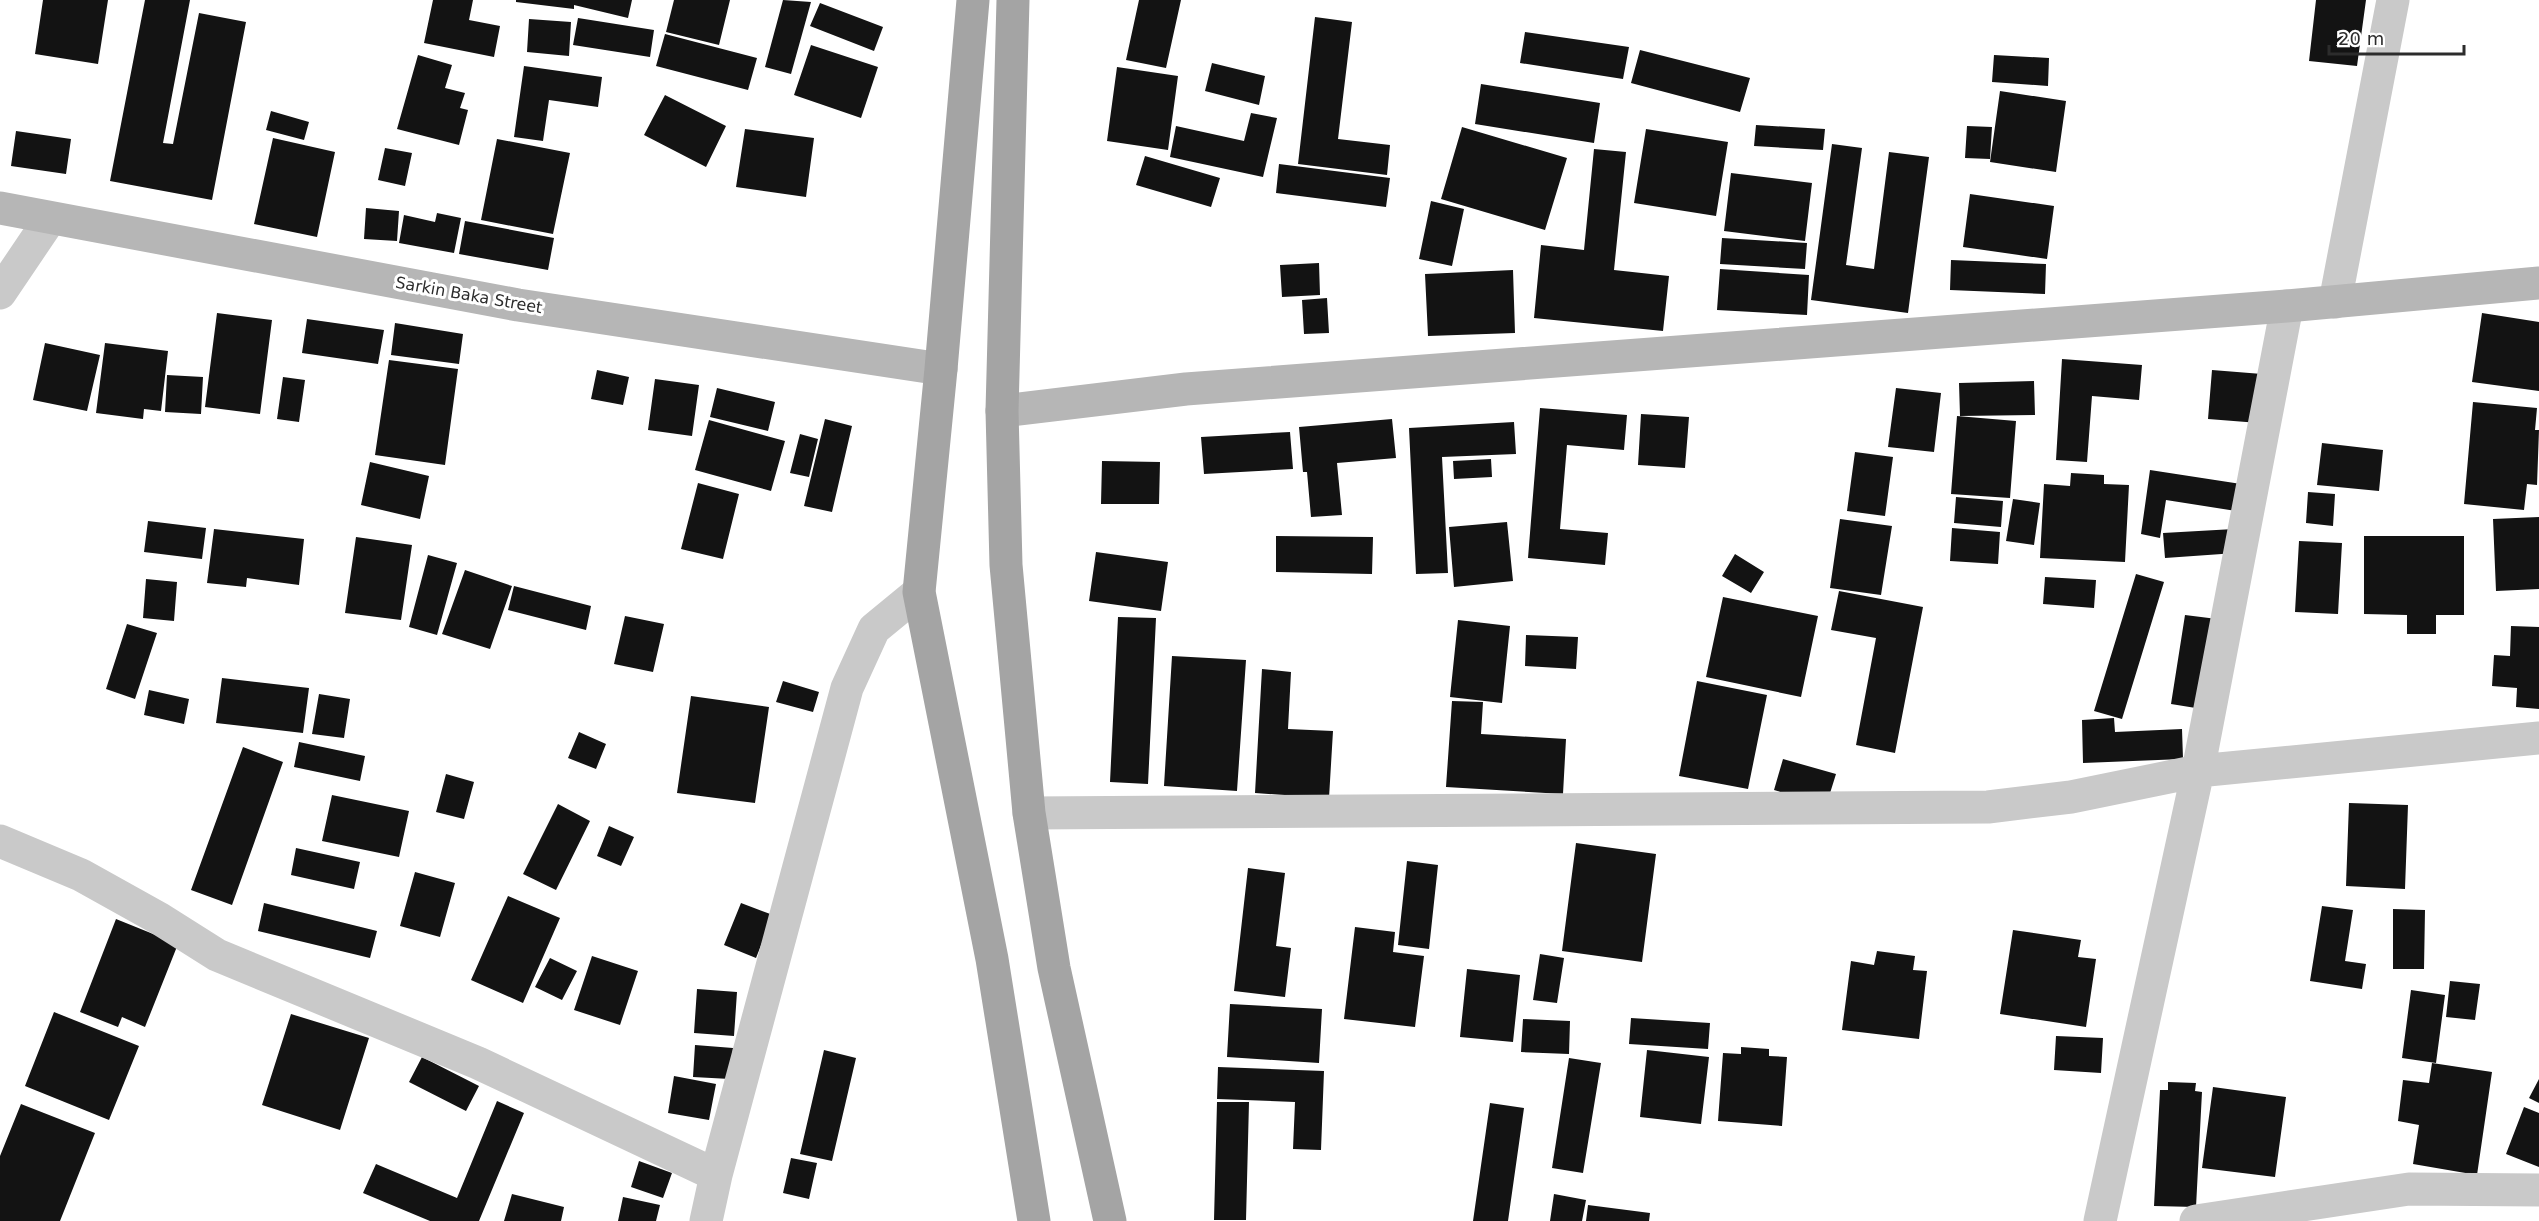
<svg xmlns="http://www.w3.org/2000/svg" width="2539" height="1221" font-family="'DejaVu Sans',sans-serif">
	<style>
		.building { fill: #131313 }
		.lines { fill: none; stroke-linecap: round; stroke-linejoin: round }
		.street { stroke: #c9c9c9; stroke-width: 33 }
		.secondary { stroke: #b6b6b6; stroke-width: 33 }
		.primary { stroke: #a4a4a4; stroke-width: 33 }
		.labels { text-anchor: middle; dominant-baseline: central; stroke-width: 6; stroke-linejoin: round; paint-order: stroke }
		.street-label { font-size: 16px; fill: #2c2c2c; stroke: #fff }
	</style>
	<rect width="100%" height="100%" fill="#fff"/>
	<path class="building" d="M 43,0 L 108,0 L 98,64 L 35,54 Z
		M 145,0 L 190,0 L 163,143 L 173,144 L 199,13 L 246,22 L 212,200 L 110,181 Z
		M 433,0 L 473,0 L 469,20 L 500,26 L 494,57 L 424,43 Z
		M 516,0 L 632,0 L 628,18 L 574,5 L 574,9 L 516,2 Z
		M 674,0 L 730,0 L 719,45 L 666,32 Z
		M 783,0 L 811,2 L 791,74 L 765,67 Z
		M 1139,0 L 1181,0 L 1166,68 L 1126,60 Z
		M 2316,0 L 2366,0 L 2357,66 L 2309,61 Z
		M 820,3 L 883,27 L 874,51 L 810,26 Z
		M 1315,17 L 1352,22 L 1338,139 L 1390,145 L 1387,175 L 1298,164 Z
		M 578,18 L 654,30 L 650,57 L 573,45 Z
		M 529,19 L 571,22 L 569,56 L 527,52 Z
		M 1525,32 L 1629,47 L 1623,79 L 1520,63 Z
		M 665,34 L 757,58 L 748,90 L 656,66 Z
		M 811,45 L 878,67 L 861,118 L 794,95 Z
		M 1640,50 L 1750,78 L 1740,112 L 1631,83 Z
		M 418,55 L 452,65 L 445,88 L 465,93 L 460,108 L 468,110 L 459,145 L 397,129 Z
		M 1994,55 L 2049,58 L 2048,86 L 1992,82 Z
		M 1212,63 L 1265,76 L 1259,105 L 1205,91 Z
		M 524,66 L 602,77 L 598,107 L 549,100 L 543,141 L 514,137 Z
		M 1117,67 L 1178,76 L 1168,150 L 1107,141 Z
		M 1481,84 L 1600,103 L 1594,143 L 1475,124 Z
		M 2000,91 L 2066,101 L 2056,172 L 1990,162 Z
		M 665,95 L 726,126 L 706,167 L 644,135 Z
		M 271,111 L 309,122 L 304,140 L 266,130 Z
		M 1251,113 L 1277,118 L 1263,177 L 1170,157 L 1176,126 L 1244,141 Z
		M 1756,125 L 1825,129 L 1823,150 L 1754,146 Z
		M 1967,126 L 1992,127 L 1990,159 L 1965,158 Z
		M 1462,127 L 1567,158 L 1545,230 L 1441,199 Z
		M 745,129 L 814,138 L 806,197 L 736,187 Z
		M 1646,129 L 1728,142 L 1716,216 L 1634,203 Z
		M 16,131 L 71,139 L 66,174 L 11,166 Z
		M 273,138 L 335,152 L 317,237 L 254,224 Z
		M 497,139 L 570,153 L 553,234 L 481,220 Z
		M 1832,144 L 1862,148 L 1846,265 L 1874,269 L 1889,152 L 1929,157 L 1908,313 L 1811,300 Z
		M 385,148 L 412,153 L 405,186 L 378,180 Z
		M 1594,149 L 1626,152 L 1614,270 L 1669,276 L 1663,331 L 1534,318 L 1541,245 L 1584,250 Z
		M 1145,156 L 1220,178 L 1211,207 L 1136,185 Z
		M 1279,164 L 1390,178 L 1386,207 L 1276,193 Z
		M 1731,173 L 1812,183 L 1805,241 L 1724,231 Z
		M 1970,194 L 2054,206 L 2047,259 L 1963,247 Z
		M 1431,201 L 1464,209 L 1452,266 L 1419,259 Z
		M 366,208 L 399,211 L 397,241 L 364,239 Z
		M 437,213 L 461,218 L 454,253 L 399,243 L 404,215 L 435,222 Z
		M 465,221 L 554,238 L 548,270 L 459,254 Z
		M 1722,238 L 1807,243 L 1805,269 L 1720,264 Z
		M 1951,260 L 2046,264 L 2045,294 L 1950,290 Z
		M 1319,263 L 1320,295 L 1282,297 L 1280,265 Z
		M 1720,269 L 1809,275 L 1807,315 L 1717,310 Z
		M 1513,270 L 1515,333 L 1428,336 L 1425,274 Z
		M 1327,298 L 1329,333 L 1304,334 L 1302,300 Z
		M 217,313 L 272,320 L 260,414 L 205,407 Z
		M 2482,313 L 2539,322 L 2539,391 L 2472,382 Z
		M 307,319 L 384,330 L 378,364 L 302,353 Z
		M 395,323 L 463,334 L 459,364 L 391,355 Z
		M 45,343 L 100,355 L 87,411 L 33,400 Z
		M 105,343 L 168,351 L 161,411 L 144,409 L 143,419 L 96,413 Z
		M 2062,359 L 2142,365 L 2139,400 L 2092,396 L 2087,462 L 2056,460 Z
		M 389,360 L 458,369 L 445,465 L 375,455 Z
		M 597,370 L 629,377 L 623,405 L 591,399 Z
		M 2212,370 L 2262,374 L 2259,423 L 2208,419 Z
		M 167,375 L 203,377 L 201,414 L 165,412 Z
		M 283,377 L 305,380 L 299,422 L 277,419 Z
		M 655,379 L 699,385 L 692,436 L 648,430 Z
		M 2034,381 L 2035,415 L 1960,416 L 1959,383 Z
		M 717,388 L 775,402 L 768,431 L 710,417 Z
		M 1896,388 L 1941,393 L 1934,452 L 1888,447 Z
		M 2473,402 L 2537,408 L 2535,430 L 2539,430 L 2537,485 L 2527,484 L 2524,510 L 2464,504 Z
		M 1540,408 L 1627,415 L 1624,450 L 1567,445 L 1560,529 L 1608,533 L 1605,565 L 1528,558 Z
		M 1641,414 L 1689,417 L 1685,468 L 1638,465 Z
		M 1957,416 L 2016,421 L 2010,498 L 1951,494 Z
		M 825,419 L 852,426 L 832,512 L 804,506 Z
		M 1392,419 L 1396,458 L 1337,463 L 1342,515 L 1311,517 L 1307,472 L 1303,472 L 1299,427 Z
		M 709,420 L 785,441 L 771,491 L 695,470 Z
		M 1514,422 L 1516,454 L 1442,457 L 1448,573 L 1416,574 L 1409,428 Z
		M 1290,432 L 1293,469 L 1204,474 L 1201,437 Z
		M 800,434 L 818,439 L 809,477 L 790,473 Z
		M 2322,443 L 2383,450 L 2379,491 L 2317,485 Z
		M 1855,452 L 1893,457 L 1885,516 L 1847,511 Z
		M 1491,459 L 1492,477 L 1454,479 L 1453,461 Z
		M 1102,461 L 1160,462 L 1159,504 L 1101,504 Z
		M 370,462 L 429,476 L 420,519 L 361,505 Z
		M 2150,470 L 2241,484 L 2236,511 L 2166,500 L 2160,538 L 2141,534 Z
		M 2071,473 L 2104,475 L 2104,484 L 2129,485 L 2125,562 L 2040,558 L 2044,484 L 2070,486 Z
		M 698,483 L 739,494 L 723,559 L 681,549 Z
		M 2308,492 L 2335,494 L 2333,526 L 2306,523 Z
		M 1956,497 L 2003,501 L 2001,527 L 1954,523 Z
		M 2013,499 L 2040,503 L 2034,545 L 2006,541 Z
		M 2539,517 L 2539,589 L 2496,591 L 2493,519 Z
		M 1840,519 L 1892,526 L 1881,595 L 1830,588 Z
		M 148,521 L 206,528 L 202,559 L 144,552 Z
		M 1507,522 L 1513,581 L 1454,587 L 1449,527 Z
		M 1952,528 L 2000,532 L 1998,564 L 1950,561 Z
		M 214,529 L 304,539 L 299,585 L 247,578 L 246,587 L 207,583 Z
		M 2234,529 L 2236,553 L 2165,558 L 2163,533 Z
		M 1276,536 L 1373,537 L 1372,574 L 1276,572 Z
		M 2364,536 L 2464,536 L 2464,615 L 2436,615 L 2436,634 L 2407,634 L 2407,615 L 2364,614 Z
		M 356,537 L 412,545 L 401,620 L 345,613 Z
		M 2299,541 L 2342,543 L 2338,614 L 2295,612 Z
		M 1096,552 L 1168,562 L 1161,611 L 1089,601 Z
		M 1735,554 L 1764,572 L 1751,593 L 1722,576 Z
		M 428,555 L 457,563 L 437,635 L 409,627 Z
		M 465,570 L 512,586 L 490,649 L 442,634 Z
		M 2136,574 L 2164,582 L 2122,719 L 2094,711 Z
		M 2045,577 L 2096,580 L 2094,608 L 2043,604 Z
		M 146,579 L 177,582 L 174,621 L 143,618 Z
		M 514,586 L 591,606 L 586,630 L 508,610 Z
		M 1839,591 L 1923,607 L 1895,753 L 1856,745 L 1876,638 L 1831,630 Z
		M 1723,597 L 1818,616 L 1801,697 L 1706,677 Z
		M 2185,615 L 2217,619 L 2202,709 L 2171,704 Z
		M 625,616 L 664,624 L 653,672 L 614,664 Z
		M 1118,617 L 1156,618 L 1148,784 L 1110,782 Z
		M 1458,620 L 1510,626 L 1502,703 L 1450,697 Z
		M 127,624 L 157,633 L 135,699 L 106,689 Z
		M 2511,626 L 2539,627 L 2539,709 L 2516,707 L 2517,688 L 2492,686 L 2494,655 L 2510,656 Z
		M 1526,635 L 1578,637 L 1576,669 L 1525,666 Z
		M 1172,656 L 1246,660 L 1237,791 L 1164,786 Z
		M 1262,669 L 1291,672 L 1288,729 L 1333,731 L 1329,798 L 1255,793 Z
		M 222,678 L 309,688 L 303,733 L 216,723 Z
		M 783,681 L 819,692 L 813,712 L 776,702 Z
		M 1697,681 L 1767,695 L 1748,789 L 1679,776 Z
		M 149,690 L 189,699 L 184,724 L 144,715 Z
		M 319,694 L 350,699 L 344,738 L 312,734 Z
		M 691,696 L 769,707 L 755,803 L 677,793 Z
		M 1452,701 L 1483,702 L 1481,734 L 1566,739 L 1563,794 L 1446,787 Z
		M 2114,718 L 2115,732 L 2182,729 L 2183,759 L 2083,763 L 2082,720 Z
		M 579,732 L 606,744 L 596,769 L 568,758 Z
		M 299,742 L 365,756 L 360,781 L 294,767 Z
		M 243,747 L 283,762 L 232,905 L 191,890 Z
		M 1783,759 L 1836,774 L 1826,806 L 1774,790 Z
		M 446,774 L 474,782 L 464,819 L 436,812 Z
		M 332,795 L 409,811 L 399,857 L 322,841 Z
		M 2349,803 L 2408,805 L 2405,889 L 2346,886 Z
		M 558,804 L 590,821 L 556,890 L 523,874 Z
		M 609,826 L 634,837 L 621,866 L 597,856 Z
		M 1576,843 L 1656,854 L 1642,962 L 1562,951 Z
		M 296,848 L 360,862 L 354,889 L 291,875 Z
		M 1407,861 L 1438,865 L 1429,949 L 1398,945 Z
		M 1248,868 L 1285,873 L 1276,946 L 1291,948 L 1285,997 L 1234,991 Z
		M 415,872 L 455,883 L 440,937 L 400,926 Z
		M 508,896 L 560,918 L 523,1003 L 471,980 Z
		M 264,903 L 377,931 L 370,958 L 258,931 Z
		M 741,903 L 773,915 L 756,958 L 724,945 Z
		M 2322,906 L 2353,910 L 2345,961 L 2366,964 L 2362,989 L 2310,981 Z
		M 2393,909 L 2425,910 L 2424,969 L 2393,969 Z
		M 116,919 L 178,944 L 145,1027 L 122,1017 L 118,1027 L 80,1012 Z
		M 1355,927 L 1395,932 L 1393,952 L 1424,956 L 1415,1027 L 1344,1019 Z
		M 2013,930 L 2081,940 L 2078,957 L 2096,959 L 2086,1027 L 2000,1014 Z
		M 1877,951 L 1915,956 L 1913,970 L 1927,971 L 1919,1039 L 1842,1030 L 1851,961 L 1874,965 Z
		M 1540,954 L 1564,958 L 1557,1003 L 1533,1000 Z
		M 592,956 L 638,971 L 620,1025 L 574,1010 Z
		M 550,958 L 577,971 L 562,1000 L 535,987 Z
		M 1467,969 L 1520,975 L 1513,1042 L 1460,1037 Z
		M 2450,981 L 2480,984 L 2475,1020 L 2446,1017 Z
		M 697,989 L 737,992 L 734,1036 L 694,1033 Z
		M 2411,990 L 2445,995 L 2436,1063 L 2402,1058 Z
		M 1230,1004 L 1322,1009 L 1319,1063 L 1227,1057 Z
		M 54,1012 L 139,1046 L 109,1120 L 25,1086 Z
		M 291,1014 L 369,1038 L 340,1130 L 262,1105 Z
		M 1631,1018 L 1710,1023 L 1708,1049 L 1629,1044 Z
		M 1523,1019 L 1570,1021 L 1569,1054 L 1521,1052 Z
		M 2056,1036 L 2103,1038 L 2101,1073 L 2054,1070 Z
		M 695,1045 L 733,1048 L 730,1079 L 693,1077 Z
		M 1741,1047 L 1769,1049 L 1769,1056 L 1787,1057 L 1782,1126 L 1718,1121 L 1723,1053 L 1741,1054 Z
		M 824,1050 L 856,1058 L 832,1161 L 800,1154 Z
		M 1647,1050 L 1709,1057 L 1701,1124 L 1640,1117 Z
		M 422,1057 L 479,1086 L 466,1111 L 409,1082 Z
		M 1569,1058 L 1601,1063 L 1583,1173 L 1552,1168 Z
		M 2432,1063 L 2492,1072 L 2477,1175 L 2413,1164 L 2419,1125 L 2398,1121 L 2403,1080 L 2429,1083 Z
		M 1218,1067 L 1324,1071 L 1321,1150 L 1293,1149 L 1295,1102 L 1217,1099 Z
		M 674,1076 L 716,1084 L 709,1120 L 668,1113 Z
		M 2539,1079 L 2539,1103 L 2529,1098 Z
		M 2168,1082 L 2196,1083 L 2195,1091 L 2202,1092 L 2196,1207 L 2154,1206 L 2160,1090 L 2168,1090 Z
		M 2213,1087 L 2286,1097 L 2275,1177 L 2202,1168 Z
		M 497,1101 L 524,1113 L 479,1221 L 430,1221 L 363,1193 L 376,1164 L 457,1198 Z
		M 1217,1102 L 1249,1102 L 1246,1220 L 1214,1220 Z
		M 1490,1103 L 1524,1108 L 1508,1221 L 1473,1221 Z
		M 21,1104 L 95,1133 L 60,1221 L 0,1221 L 0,1156 Z
		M 2524,1107 L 2539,1113 L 2539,1167 L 2506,1154 Z
		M 791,1158 L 817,1163 L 809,1199 L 783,1193 Z
		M 639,1161 L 672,1173 L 663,1198 L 631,1187 Z
		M 512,1194 L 564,1207 L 561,1221 L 504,1221 Z
		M 1554,1194 L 1586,1200 L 1582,1221 L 1550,1221 Z
		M 623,1197 L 660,1205 L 656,1221 L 618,1221 Z
		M 1588,1205 L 1650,1213 L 1649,1221 L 1586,1221 Z"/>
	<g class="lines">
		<path class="street" d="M 0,293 L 50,219
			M 2335,302 L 2393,0
			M 1029,813 L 1988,807 L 2071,797 L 2198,771 L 2539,738
			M 0,841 L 81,875 L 160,919 L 217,955 L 478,1063 L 716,1175
			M 706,1221 L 716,1175 L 847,688 L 874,629 L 919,592
			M 2100,1221 L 2198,771 L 2287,306
			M 2196,1221 L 2409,1189 L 2539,1190"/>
		<path class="secondary" d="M 0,208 L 518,305 L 941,369
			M 1002,411 L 1186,389 L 2287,306 L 2539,283"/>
		<path class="primary" d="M 973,0 L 941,369 L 919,592 L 992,959 L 1034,1221
			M 1013,0 L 1002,411 L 1006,565 L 1029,813 L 1054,968 L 1110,1221"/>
	</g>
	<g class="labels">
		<g class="street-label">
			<text transform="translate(469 295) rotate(10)">Sarkin Baka Street</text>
		</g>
	</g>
	<path d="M2329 45v9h135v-9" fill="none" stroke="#2c2c2c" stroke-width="3"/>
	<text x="2338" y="45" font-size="18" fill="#2c2c2c" stroke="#ffffff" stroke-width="4.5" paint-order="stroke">20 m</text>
</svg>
